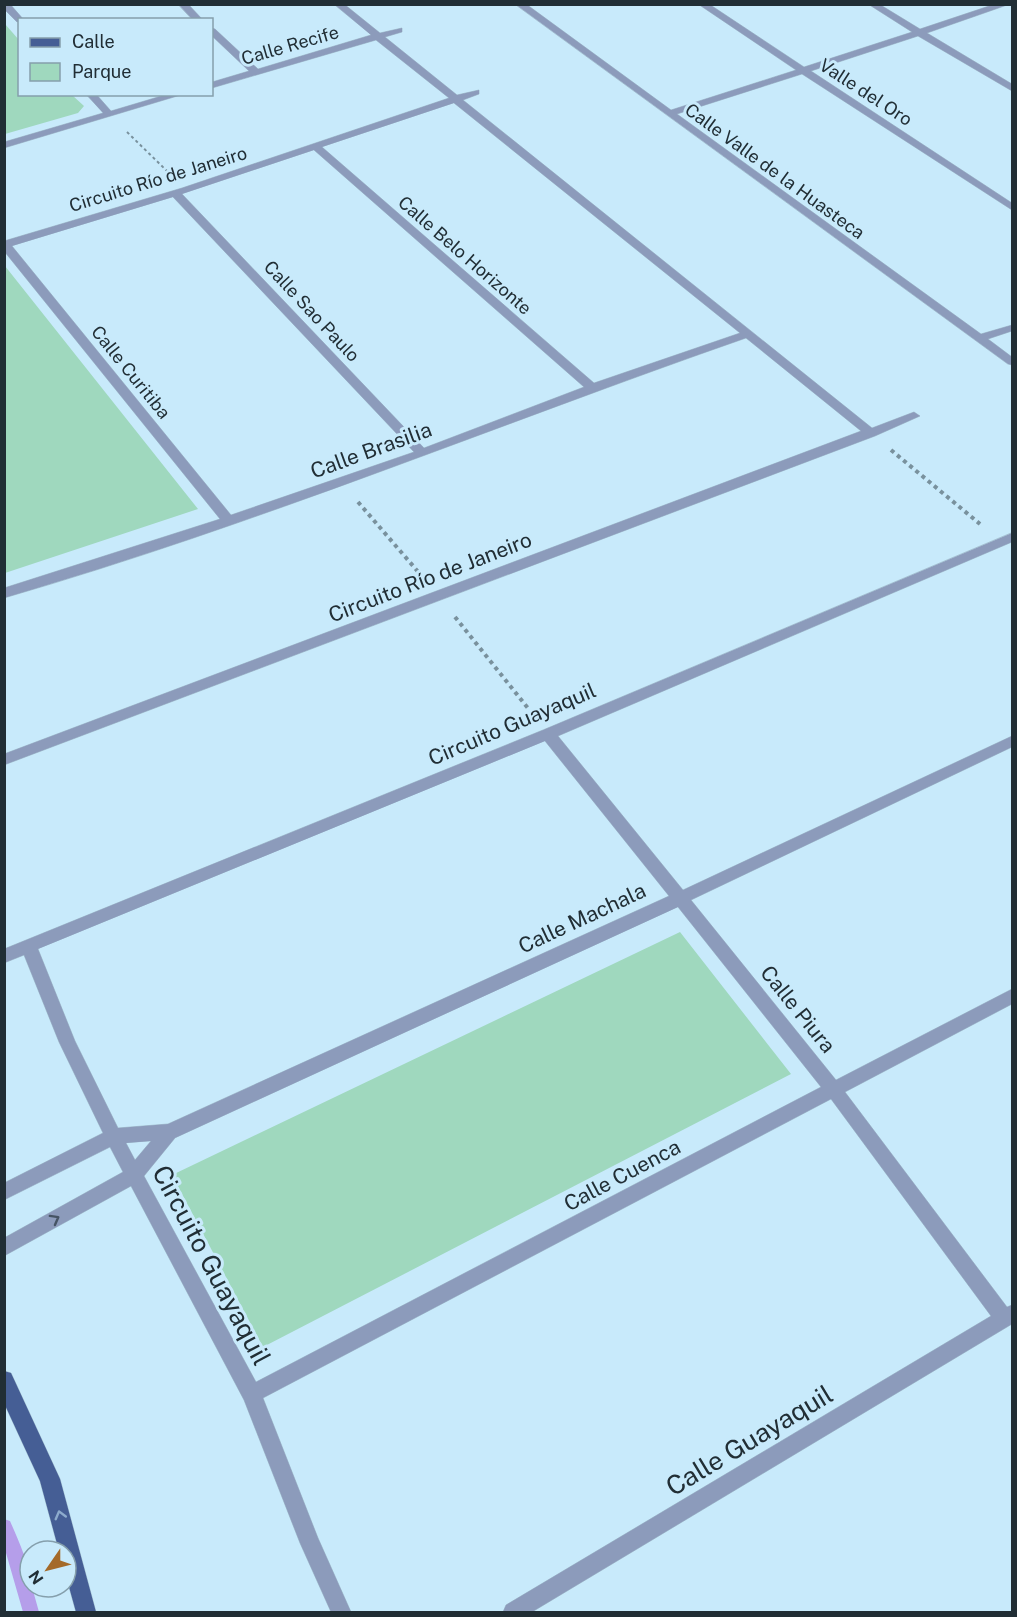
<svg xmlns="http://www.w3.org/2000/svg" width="1017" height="1617" font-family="'Public Sans',sans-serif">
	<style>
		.green { fill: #9fd8be }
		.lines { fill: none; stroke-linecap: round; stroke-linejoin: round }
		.stream { fill: #b59eea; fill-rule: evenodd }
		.minor-casing { stroke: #a7c4d3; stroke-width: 1 }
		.major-casing { stroke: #a7c4d3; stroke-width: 1 }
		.path-far1 { stroke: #79919d; stroke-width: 2; stroke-dasharray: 3 3; stroke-linecap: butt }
		.path { stroke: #79919d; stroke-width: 4; stroke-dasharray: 4 4; stroke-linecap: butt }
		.minor { fill: #8c9bbb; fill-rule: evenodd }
		.major { fill: #455e95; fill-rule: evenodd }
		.oneway { stroke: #465464 }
		.oneway2 { stroke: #8dabcd }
		.labels { text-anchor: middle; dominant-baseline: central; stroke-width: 6; stroke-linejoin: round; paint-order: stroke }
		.far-street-label { font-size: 18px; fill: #212e35; stroke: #c8eafb }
		.street-label { font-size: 21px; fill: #212e35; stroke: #c8eafb }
		.near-street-label { font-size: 26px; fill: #212e35; stroke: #c8eafb }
	</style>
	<rect width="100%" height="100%" fill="#c8eafb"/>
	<path class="green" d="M 5,24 L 19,40 L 20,94 L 72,95 L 84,106 L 78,113 L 5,134 Z
		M 5,266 L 198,509 L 5,573 Z
		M 680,932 L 791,1074 L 263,1347 L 172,1175 Z"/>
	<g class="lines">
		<path class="stream" d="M 4,1519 L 10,1521 C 19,1542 30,1564 30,1587 L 32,1587 L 39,1612 L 23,1612 L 4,1546 Z"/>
		<defs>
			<path id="minor" d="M 4,4 L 10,4 L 24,20 L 17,22 L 4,9 Z
				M 178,4 L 188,4 L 203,20 L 193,20 Z
				M 334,4 L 344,4 L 380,33 L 402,28 L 402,32 L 385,37 L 457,95 L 479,90 L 479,94 L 463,100 L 872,428 L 914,412 L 920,416 L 875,436 L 4,765 L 4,754 L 861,431 L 746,338 C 499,424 256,525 4,598 L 4,588 L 220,519 L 4,251 L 4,241 L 182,188 L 449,98 L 376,40 L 212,88 L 212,82 L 249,71 L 212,36 L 212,28 L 215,29 L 258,69 L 371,35 ZM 454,103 L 740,333 L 594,383 L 322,147 ZM 314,150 L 584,387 L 424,448 L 182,194 ZM 173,197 L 414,452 L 231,515 L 12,246 Z
				M 515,4 L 526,4 L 671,110 L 796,70 L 698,4 L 709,4 L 804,67 L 912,32 L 868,4 L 879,4 L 920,29 L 995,4 L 1010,4 L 927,33 L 1012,84 L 1012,91 L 918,36 L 811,71 L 1012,203 L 1012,210 L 802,74 L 677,114 L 981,334 L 1012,325 L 1012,331 L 988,339 L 1012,357 L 1012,365 L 1008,364 Z
				M 86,94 L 96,94 L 111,111 L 168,94 L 184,94 L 4,148 L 4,142 L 103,113 Z
				M 1012,533 L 1012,542 L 558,736 L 683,890 L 1012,736 L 1012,747 L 691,900 L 836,1080 L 1012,989 L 1012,1004 L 845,1092 L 1007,1307 L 1012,1305 L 1012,1324 L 532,1612 L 503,1612 L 506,1605 L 991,1316 L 831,1099 L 263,1398 L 318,1538 L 351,1612 L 331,1612 L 300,1543 L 244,1400 L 131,1186 L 4,1256 L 4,1238 L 123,1172 L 110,1147 L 4,1200 L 4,1183 L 103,1133 L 59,1042 L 24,955 L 4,963 L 4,949 L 543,730 ZM 545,741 L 669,896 L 168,1124 L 118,1128 L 75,1041 L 38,949 ZM 678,907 L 821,1087 L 256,1382 L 144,1176 L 175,1138 ZM 151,1141 L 135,1160 L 126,1143 Z"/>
			<path id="major" d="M 4,1371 L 11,1373 L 60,1479 L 96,1612 L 76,1612 L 66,1576 L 66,1551 L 59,1551 L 40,1481 L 4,1403 Z"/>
		</defs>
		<use href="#minor" class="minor-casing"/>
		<use href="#major" class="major-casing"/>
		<path class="path-far1" d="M 127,132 L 167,171"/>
		<path class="path" d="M 891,450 L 980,524
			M 358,502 L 420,574
			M 455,617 L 531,712"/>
		<use href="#minor" class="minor"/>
		<use href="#major" class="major"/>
	</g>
	<defs><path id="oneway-chevron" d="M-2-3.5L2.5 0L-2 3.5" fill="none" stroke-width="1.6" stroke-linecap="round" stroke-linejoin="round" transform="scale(1.5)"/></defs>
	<use class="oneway" href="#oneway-chevron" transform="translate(55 1219) rotate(-29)"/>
	<use class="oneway2" href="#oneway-chevron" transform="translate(60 1515) rotate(-105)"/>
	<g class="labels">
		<g class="far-street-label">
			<text transform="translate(290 45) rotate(-16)">Calle Recife</text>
			<text transform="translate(866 92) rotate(33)">Valle del Oro</text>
			<text transform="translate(775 171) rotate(36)">Calle Valle de la Huasteca</text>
			<text transform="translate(158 179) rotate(-17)">Circuito Río de Janeiro</text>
			<text transform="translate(465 255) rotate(41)">Calle Belo Horizonte</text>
			<text transform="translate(312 311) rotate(47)">Calle Sao Paulo</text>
			<text transform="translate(131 372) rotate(51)">Calle Curitiba</text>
		</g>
		<g class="street-label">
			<text transform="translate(371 450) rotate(-20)">Calle Brasilia</text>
			<text transform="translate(430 577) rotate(-21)">Circuito Río de Janeiro</text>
			<text transform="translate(512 724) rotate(-23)">Circuito Guayaquil</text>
			<text transform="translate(582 918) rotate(-25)">Calle Machala</text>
			<text transform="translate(798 1009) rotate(51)">Calle Piura</text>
			<text transform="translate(622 1175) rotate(-28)">Calle Cuenca</text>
		</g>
		<g class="near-street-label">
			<text transform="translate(212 1265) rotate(62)">Circuito Guayaquil</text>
			<text transform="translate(749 1440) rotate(-31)">Calle Guayaquil</text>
		</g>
	</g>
	<rect width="1017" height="1617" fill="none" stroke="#212e35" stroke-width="12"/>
	<rect x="18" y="18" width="195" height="78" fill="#c8eafb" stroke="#859fac" stroke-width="1.5"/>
	<rect x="30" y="38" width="30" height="9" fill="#455e95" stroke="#859fac" stroke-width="1.5"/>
	<text x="72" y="48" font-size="18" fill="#212e35">Calle</text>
	<rect x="30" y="63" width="30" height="18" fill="#9fd8be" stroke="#859fac" stroke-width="1.5"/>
	<text x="72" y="78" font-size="18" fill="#212e35">Parque</text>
	<g transform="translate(48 1569) rotate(235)"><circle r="28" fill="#c8eafb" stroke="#859fac" stroke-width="1.5"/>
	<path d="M0-4.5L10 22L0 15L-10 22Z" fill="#a46a29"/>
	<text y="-9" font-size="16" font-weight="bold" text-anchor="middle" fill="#212e35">N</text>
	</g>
</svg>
